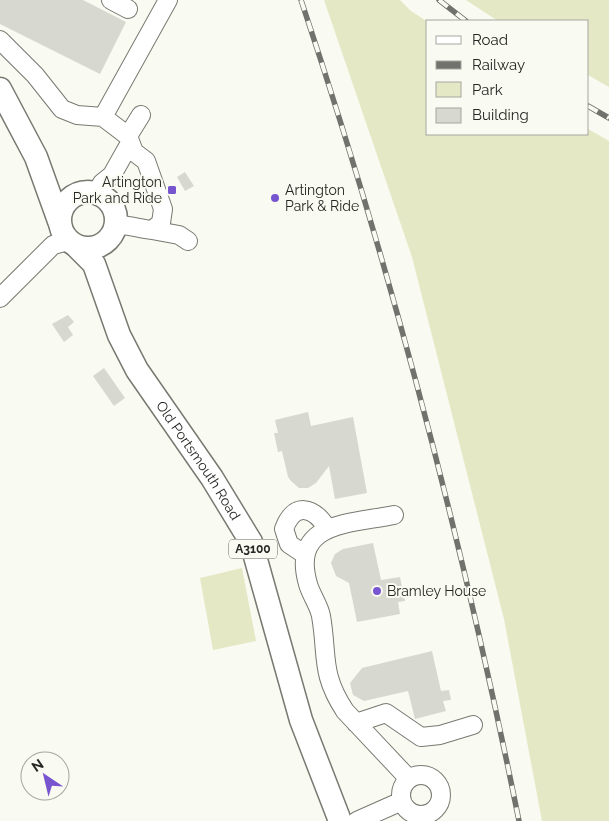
<svg xmlns="http://www.w3.org/2000/svg" width="609" height="821" font-family="Raleway,sans-serif">
	<style>
		.green { fill: #e5e8c4 }
		.building { fill: #d7d8d0 }
		.lines { fill: none; stroke-linecap: round; stroke-linejoin: round }
		.minor-casing { stroke: #787971; stroke-width: 20 }
		.major-casing { stroke: #787971; stroke-width: 25 }
		.minor { stroke: #fff; stroke-width: 18 }
		.major { stroke: #fff; stroke-width: 22 }
		.rail-casing { stroke: #71726d; stroke-width: 5.5 }
		.rail { stroke: #f9faf1; stroke-width: 4; stroke-dasharray: 11; stroke-linecap: butt }
		.poi-dot { fill: #7755cf; stroke: #f9faf1; stroke-width: 2 }
		.labels { text-anchor: middle; dominant-baseline: central; stroke-width: 4; stroke-linejoin: round; paint-order: stroke }
		.shield { fill: #f9faf1; stroke: #656662; stroke-width: 1 }
		.shield-label { font-size: 12px; font-weight: bold; fill: #262724 }
		.poi-label { font-size: 14px; fill: #262724; stroke: #f9faf1; text-anchor: start }
		.street-label { font-size: 14px; fill: #262724; stroke: #f9faf1 }
	</style>
	<rect width="100%" height="100%" fill="#f9faf1"/>
	<path class="green" d="M 324,0 L 400,0 L 411,11 L 428,22 L 428,134 L 588,134 L 588,129 L 609,141 L 609,821 L 542,821 L 504,619 L 412,257 Z
		M 466,0 L 609,0 L 609,87 L 588,75 L 588,21 L 498,21 Z
		M 242,568 L 256,641 L 213,650 L 200,578 Z"/>
	<path class="building" d="M 0,0 L 83,0 L 126,22 L 100,74 L 0,24 Z
		M 185,172 L 194,186 L 185,191 L 177,177 Z
		M 68,315 L 74,322 L 68,327 L 73,335 L 64,342 L 52,324 Z
		M 104,368 L 125,398 L 114,406 L 93,376 Z
		M 308,412 L 311,426 L 353,417 L 367,493 L 335,499 L 329,466 L 316,483 L 308,488 L 299,488 L 291,481 L 288,477 L 282,451 L 278,452 L 274,433 L 278,433 L 275,420 Z
		M 373,543 L 381,580 L 400,577 L 405,601 L 398,602 L 400,614 L 357,622 L 349,583 L 336,576 L 331,563 L 335,554 L 343,549 Z
		M 432,651 L 441,691 L 449,690 L 451,700 L 443,701 L 446,711 L 415,719 L 408,691 L 364,701 L 353,695 L 350,683 L 362,668 Z"/>
	<g class="lines">
		<defs>
			<path id="minor" d="M 111,0 L 128,9
				M 0,40 L 35,75 L 62,109 L 77,115 L 103,117 L 128,136 L 134,152 L 146,161 L 163,209 L 161,223 L 152,230 C 140,229 130,225 118,225 L 114,230
				M 103,117 L 168,0
				M 128,136 L 141,115
				M 97,192 L 102,183 L 112,175 L 130,143
				M 152,230 L 179,235 L 188,241
				M 0,298 L 53,245 L 68,241
				M 394,515 C 351,524 290,521 308,584 C 311,595 319,605 321,616 C 328,656 320,673 345,711 L 409,779
				M 304,554 L 289,544 L 284,529 C 294,502 313,506 327,528
				M 356,723 L 386,713 L 421,737 L 440,735 L 473,725
				M401 795a20 20 0 1 1 40 0a20 20 0 1 1-40 0Z
				M 357,821 L 402,801"/>
			<g id="major">
				<path d="M 0,89 L 36,157 L 59,221"/>
				<circle cx="88" cy="220" r="28"/>
				<path id="s1" d="M 77,247 L 94,264 L 119,335 L 137,370 L 212,478 L 251,542 L 301,720 L 340,821"/>
			</g>
		</defs>
		<use href="#minor" class="minor-casing"/>
		<use href="#major" class="major-casing"/>
		<use href="#minor" class="minor"/>
		<use href="#major" class="major"/>
		<defs>
			<path id="rail" d="M 301,0 C 391,269 463,543 519,821
				M 439,0 L 466,21
				M 588,106 L 609,118"/>
		</defs>
		<use href="#rail" class="rail-casing"/>
		<use href="#rail" class="rail"/>
	</g>
	<g class="poi-dot">
		<rect x="167" y="185" width="10" height="10" rx="2.5"/>
		<circle cx="275" cy="198" r="5"/>
		<circle cx="377" cy="591" r="5"/>
	</g>
	<g class="labels">
		<rect class="shield" x="229" y="539.5" width="48" height="19" rx="4"/>
		<g class="shield-label">
			<text x="253" y="549">A3100</text>
		</g>
		<g class="poi-label">
			<text x="162" y="182" text-anchor="end">Artington<tspan x="162" dy="16">Park and Ride</tspan></text>
			<text x="285" y="190">Artington<tspan x="285" dy="16">Park &amp; Ride</tspan></text>
			<text x="387" y="591">Bramley House</text>
		</g>
		<g class="street-label">
			<text stroke="none"><textPath href="#s1" startOffset="248">Old Portsmouth Road</textPath></text>
		</g>
	</g>
	<rect x="426" y="20" width="162" height="115" fill="#f9faf1" stroke="#a5a69f"/>
	<rect x="436" y="36" width="25" height="8" fill="#ffffff" stroke="#a5a69f"/>
	<text x="472" y="45" font-size="15" fill="#262724">Road</text>
	<rect x="436" y="61" width="25" height="8" fill="#71726d" stroke="#a5a69f"/>
	<text x="472" y="70" font-size="15" fill="#262724">Railway</text>
	<rect x="436" y="82" width="25" height="15" fill="#e5e8c4" stroke="#a5a69f"/>
	<text x="472" y="95" font-size="15" fill="#262724">Park</text>
	<rect x="436" y="108" width="25" height="15" fill="#d7d8d0" stroke="#a5a69f"/>
	<text x="472" y="120" font-size="15" fill="#262724">Building</text>
	<g transform="translate(45 776) rotate(325)"><circle r="24" fill="#f9faf1" stroke="#a5a69f"/>
	<path d="M0-4L9 19L0 12L-9 19Z" fill="#7755cf"/>
	<text y="-8" font-size="14" font-weight="bold" text-anchor="middle" fill="#262724">N</text>
	</g>
</svg>
